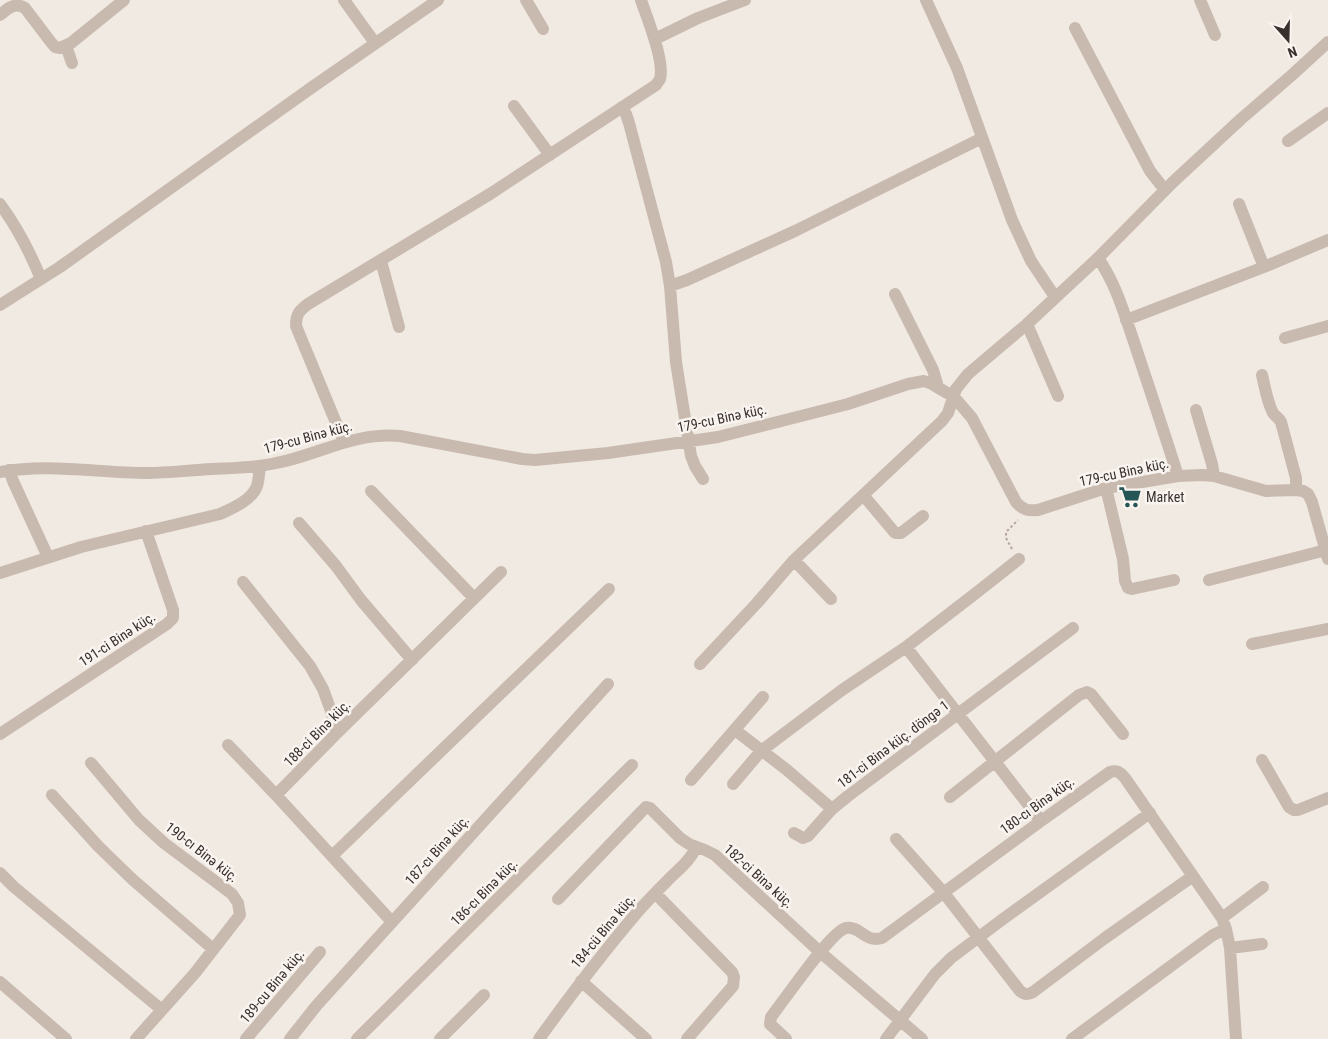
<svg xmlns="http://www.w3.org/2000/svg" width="1328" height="1039" font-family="'Roboto Condensed',sans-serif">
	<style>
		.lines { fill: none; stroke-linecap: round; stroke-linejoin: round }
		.path { stroke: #b4a49a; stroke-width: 2; stroke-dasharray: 2.5 2.5; stroke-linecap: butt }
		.street { stroke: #c9bab0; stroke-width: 12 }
		.labels { text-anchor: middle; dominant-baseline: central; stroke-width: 5; stroke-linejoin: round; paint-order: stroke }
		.street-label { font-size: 14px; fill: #39302d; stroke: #f9f4ef }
		.poi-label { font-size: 14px; fill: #39302d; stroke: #f9f4ef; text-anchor: start }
	</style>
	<rect width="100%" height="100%" fill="#f1eae3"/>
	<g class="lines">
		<path class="path" d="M 1012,549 L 1006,538 L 1006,532 L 1018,520"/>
		<path class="street" d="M 344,0 L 375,43
			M 526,0 L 543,29
			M 926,0 L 957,68 L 1012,220 L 1031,261 L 1055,297
			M 1200,0 L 1215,35
			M 0,15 C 8,8 15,2 25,8 L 50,41 L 55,47 L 60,48 L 71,43 L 124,0
			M 1075,28 L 1150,171 L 1165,190
			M 655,39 L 698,18 L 745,0
			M 66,46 L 72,63
			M 514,106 L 550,155
			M 622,107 L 626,114 L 629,123 L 666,262 L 670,286 L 676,362 L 691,456 L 695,466 L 703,479
			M 1288,141 L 1328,113
			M 0,204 C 17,227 30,252 41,279
			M 1239,204 L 1264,267
			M 1098,258 C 1116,284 1124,313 1134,342 C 1149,387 1164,432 1178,476
			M 381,261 L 399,327
			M 670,286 L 687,280 L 795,231 L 982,138
			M 895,294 L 933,370 L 938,387
			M 0,305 L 60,267 L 311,88 L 438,0
			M 1126,320 L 1264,267 L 1328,240
			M 1027,324 L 1058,396
			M 1285,338 L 1328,326
			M 1262,375 C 1265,387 1267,402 1273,413 C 1275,416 1279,418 1281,422 L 1296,478 L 1296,490
			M 1196,410 L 1212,464 L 1214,476
			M 344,442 L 296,326 C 296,314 299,311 308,304 L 490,194 L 656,85 C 657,83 659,81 660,79 C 665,61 647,18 641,0
			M 9,470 L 13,481 L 48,557
			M 0,472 C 49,463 98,473 147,473 C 169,473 190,470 212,469 C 233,468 255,468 276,463 C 319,455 353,432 400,436 L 522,459 L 535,460 L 608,453 L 718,437 L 805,415 L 848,404 L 908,384 L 924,381 L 932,384 L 954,397 L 972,418 L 1016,502 C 1023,510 1028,511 1038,510 L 1106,488 L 1178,476 L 1202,475 L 1214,476 L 1266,491 L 1296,490 L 1303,491 L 1308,494 L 1312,502 L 1328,559
			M 1106,488 L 1123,559 L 1125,581 L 1128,588 L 1132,589 L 1174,580
			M 371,491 L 474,598
			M 864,496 L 895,533 L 901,533 L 923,516
			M 299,523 L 336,566 L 361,600 L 412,660
			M 794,560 L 831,599
			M 0,573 L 81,547 L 220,514 C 233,508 252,500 257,486 C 259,480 259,472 260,466
			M 1209,580 L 1326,550
			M 243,582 L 310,666 L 323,689 L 331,711 L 337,733
			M 1252,644 L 1328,629
			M 906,647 L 1041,821
			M 700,664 L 757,603 L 794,560 L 942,421 L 948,413 L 956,389 L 968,374 L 1027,324 L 1098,258 L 1173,182 L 1241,119 L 1292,75 L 1328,42
			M 735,730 L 787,770 L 832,809 L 848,796 L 1073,628
			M 0,734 L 167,624 L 173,618 L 173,610 L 146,531
			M 228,745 L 276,795
			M 1262,760 L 1289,807 L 1294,810 L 1298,810 L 1328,798
			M 91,763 L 139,820 L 164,843 L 232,894 L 238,903 L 240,915 L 195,973 L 136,1039
			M 691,780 L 763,697
			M 733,784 L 761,751 L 842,690 L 906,647 L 976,593 L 1019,559
			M 52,795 L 98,846 L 132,879 L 213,949
			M 950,797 L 1079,695 L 1087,692 L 1091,694 L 1123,734
			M 794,833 L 803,838 L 808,836 L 832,809
			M 896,839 L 944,893 L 1020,991 C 1025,995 1028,995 1033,992 L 1105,938 L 1193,876
			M 332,856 L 609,589
			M 0,873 L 14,887 L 162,1010
			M 655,893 L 732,972 L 734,977 L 733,986 L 687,1039
			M 558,899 L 642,811 L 646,807 L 650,808 L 680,838 L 689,844 L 705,850 L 715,855 L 820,952 L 922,1039
			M 1222,918 L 1263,887
			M 392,922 L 276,795 L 337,733 L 501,572
			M 1230,948 L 1262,944
			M 581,981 L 646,1039
			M 0,982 L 66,1039
			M 246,1039 L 320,952
			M 290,1039 L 317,1005 L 608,684
			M 357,1039 L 632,765
			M 440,1039 L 484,995
			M 539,1039 C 570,996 601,955 635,915 C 646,902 658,890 669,879 C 679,869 691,860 696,847
			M 786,1039 L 770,1024 L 771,1017 C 783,1002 831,931 846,928 C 860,925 864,943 882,938 L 1041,821 L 1110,772 C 1117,770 1120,772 1125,778 L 1222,918 L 1226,929 L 1230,948 L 1236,1039
			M 886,1039 L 935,974 L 951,958 L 1003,919 L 1150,813
			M 1072,1039 L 1213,935 L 1226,929"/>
	</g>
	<defs>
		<symbol id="supermarket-bare" viewBox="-9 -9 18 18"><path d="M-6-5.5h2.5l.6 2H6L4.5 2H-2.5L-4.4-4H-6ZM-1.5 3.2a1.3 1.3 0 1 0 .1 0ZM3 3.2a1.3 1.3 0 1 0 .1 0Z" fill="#265556" stroke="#f9f4ef" stroke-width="2.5" paint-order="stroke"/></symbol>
	</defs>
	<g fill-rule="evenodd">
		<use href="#supermarket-bare" x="1114" y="481" width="32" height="32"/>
	</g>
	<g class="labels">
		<g class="street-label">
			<text transform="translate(722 418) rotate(-12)">179-cu Binə küç.</text>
			<text transform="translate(308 437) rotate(-15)">179-cu Binə küç.</text>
			<text transform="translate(1124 472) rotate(-12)">179-cu Binə küç.</text>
			<text transform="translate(117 639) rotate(-33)">191-ci Binə küç.</text>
			<text transform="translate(317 733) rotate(-45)">188-ci Binə küç.</text>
			<text transform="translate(893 744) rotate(-37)">181-ci Binə küç. döngə 1</text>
			<text transform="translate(1037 805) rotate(-36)">180-cı Binə küç.</text>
			<text transform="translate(437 850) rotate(-48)">187-cı Binə küç.</text>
			<text transform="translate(202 852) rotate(38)">190-cı Binə küç.</text>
			<text transform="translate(759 876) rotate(42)">182-ci Binə küç.</text>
			<text transform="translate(484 892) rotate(-45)">186-cı Binə küç.</text>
			<text transform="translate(603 931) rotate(-50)">184-cü Binə küç.</text>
			<text transform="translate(272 986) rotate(-50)">189-cu Binə küç.</text>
		</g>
		<g class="poi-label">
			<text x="1146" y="497">Market</text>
		</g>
	</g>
	<g transform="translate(1288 40) rotate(160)" stroke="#f9f4ef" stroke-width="4" paint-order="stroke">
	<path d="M0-4L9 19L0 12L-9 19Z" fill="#39302d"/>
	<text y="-8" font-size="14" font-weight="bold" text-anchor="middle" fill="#39302d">N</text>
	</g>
</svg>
